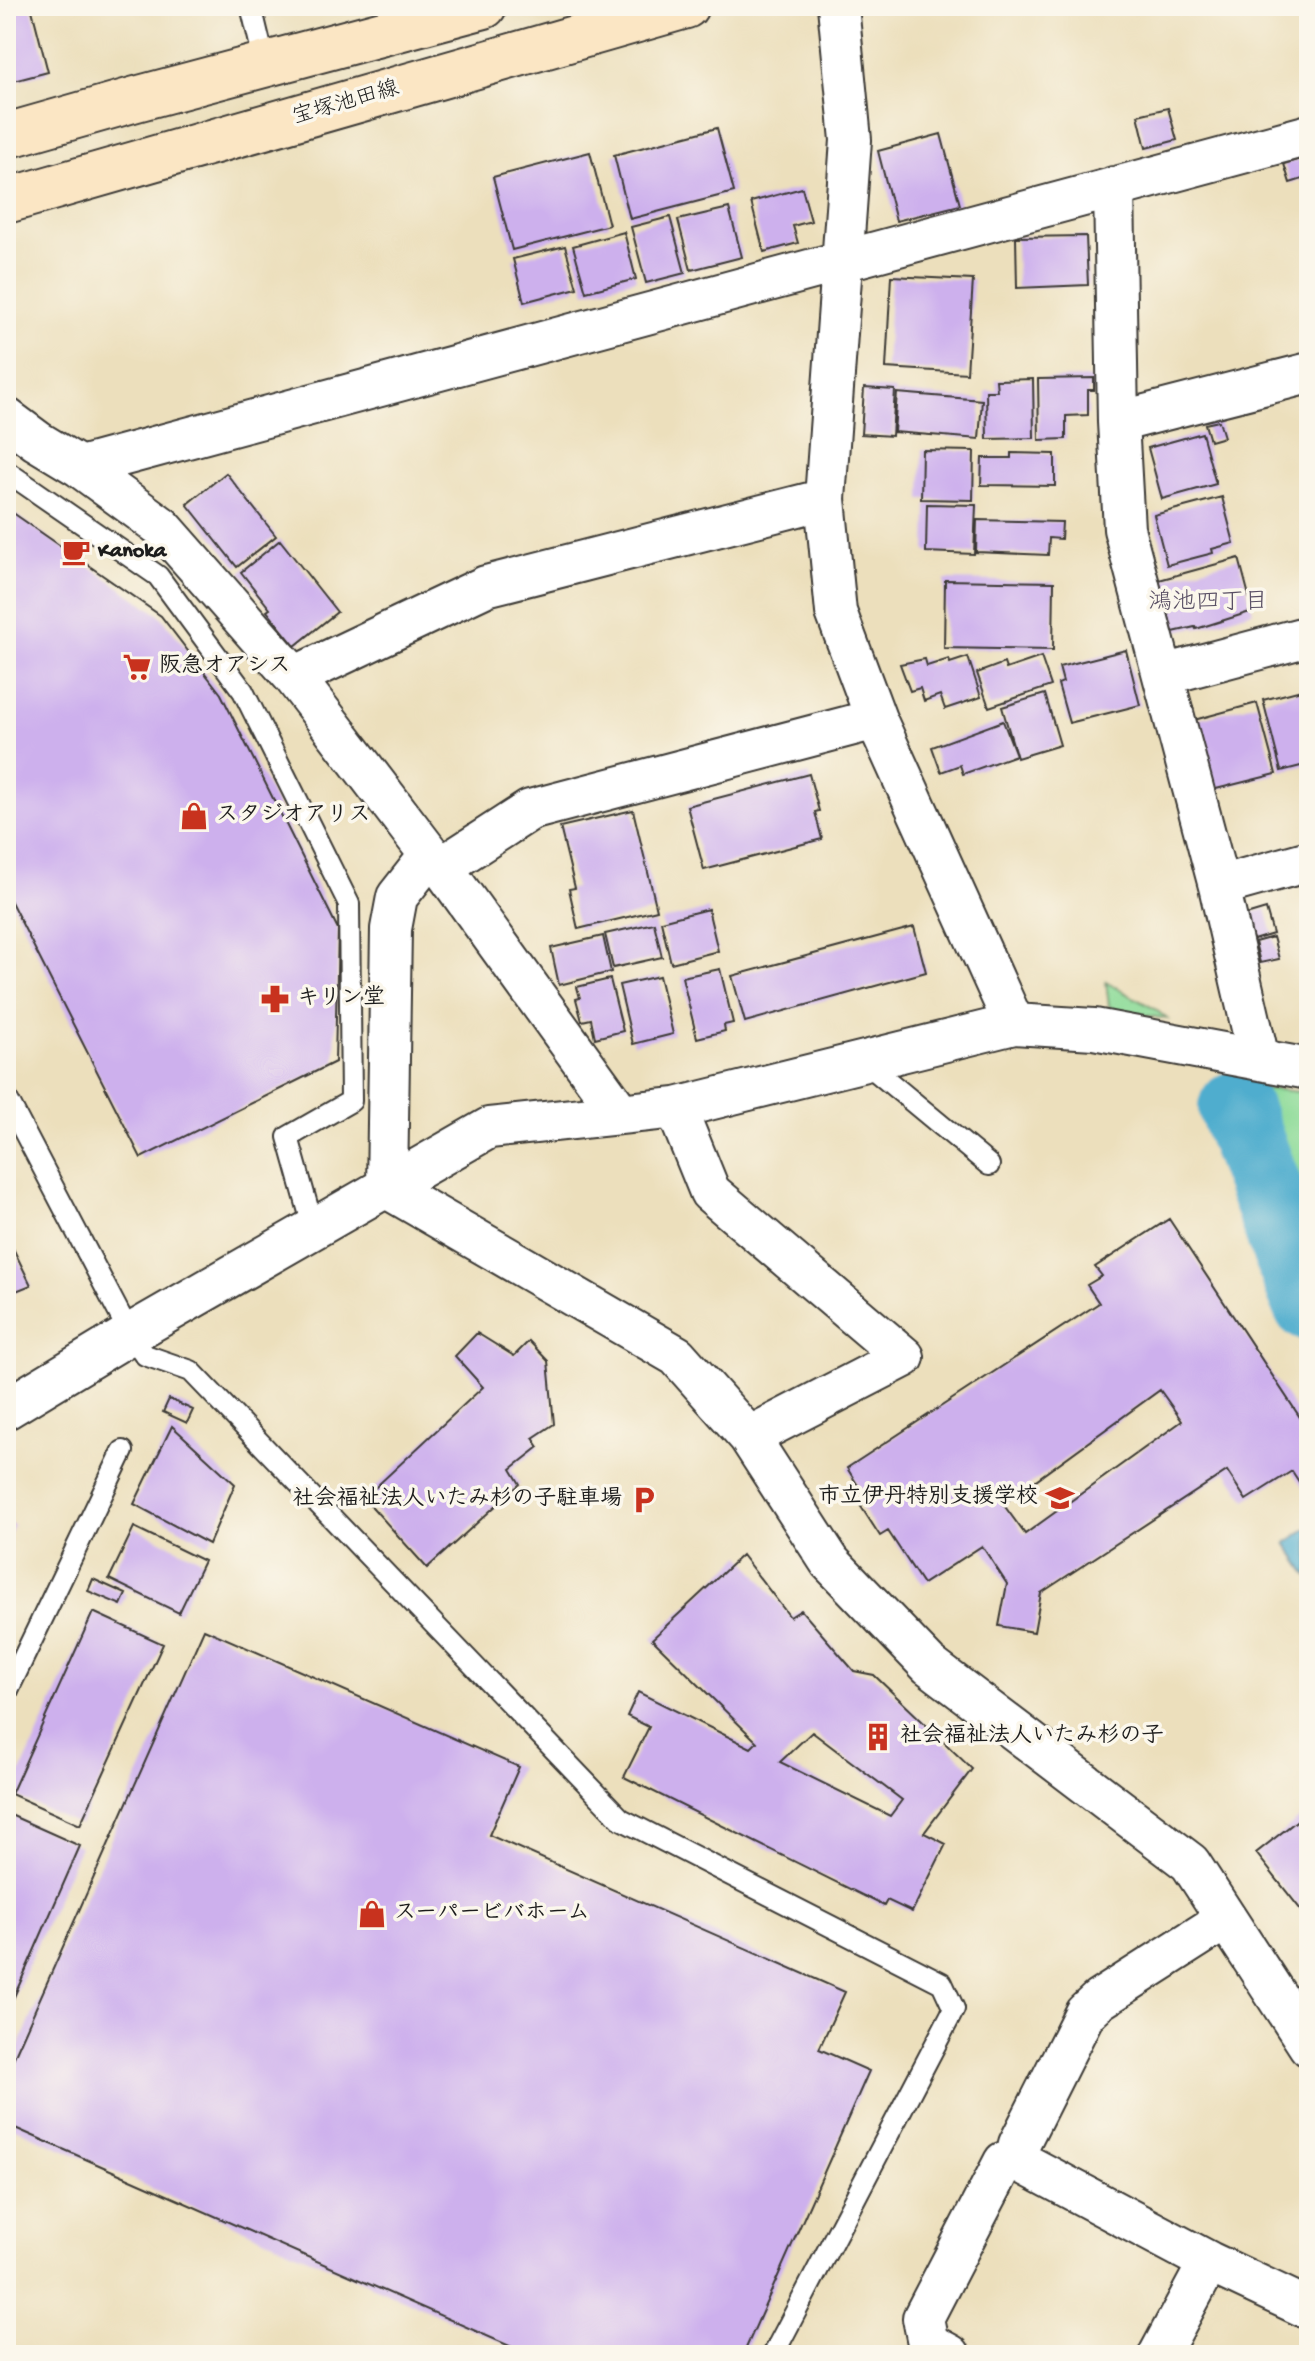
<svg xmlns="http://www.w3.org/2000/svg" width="1315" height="2361" font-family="'Gochi Hand','Klee One',sans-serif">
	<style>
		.green { fill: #8edb99; stroke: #557c5a; stroke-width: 2 }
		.water { fill: #4fadce; stroke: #366475; stroke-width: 2 }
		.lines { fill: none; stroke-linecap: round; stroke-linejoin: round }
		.river { stroke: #4fadce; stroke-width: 74 }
		.building { fill: #cdb0ed; fill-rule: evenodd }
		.lane-casing { stroke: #3b3934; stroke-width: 24 }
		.street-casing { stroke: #3b3934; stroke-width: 44 }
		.secondary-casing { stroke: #3b3934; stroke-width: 48 }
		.lane { stroke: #fff; stroke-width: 20 }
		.street { stroke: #fff; stroke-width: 40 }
		.secondary { stroke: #fbe6c4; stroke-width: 44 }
		.labels { text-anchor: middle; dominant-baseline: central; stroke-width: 7; stroke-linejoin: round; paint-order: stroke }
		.street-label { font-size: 22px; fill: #1c1c1c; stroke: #fbf7ec }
		.poi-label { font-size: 22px; font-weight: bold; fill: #1c1c1c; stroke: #fbf7ec; text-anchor: start }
		.neighbourhood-label { font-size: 24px; fill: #5a5065; stroke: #fbf7ec }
	</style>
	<rect width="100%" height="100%" fill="#fbf7ec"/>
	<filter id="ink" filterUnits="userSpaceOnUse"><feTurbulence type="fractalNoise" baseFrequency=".0125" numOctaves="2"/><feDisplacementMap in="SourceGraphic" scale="16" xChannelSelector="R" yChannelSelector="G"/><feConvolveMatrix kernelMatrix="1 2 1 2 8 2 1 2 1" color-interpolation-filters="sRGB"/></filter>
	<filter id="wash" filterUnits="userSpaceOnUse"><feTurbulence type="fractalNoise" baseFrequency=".006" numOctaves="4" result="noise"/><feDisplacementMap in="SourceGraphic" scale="32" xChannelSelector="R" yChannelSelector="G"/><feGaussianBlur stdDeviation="1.8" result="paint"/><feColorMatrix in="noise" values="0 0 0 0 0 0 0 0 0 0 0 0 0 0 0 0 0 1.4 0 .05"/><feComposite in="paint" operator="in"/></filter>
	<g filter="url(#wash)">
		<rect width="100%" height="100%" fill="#ecdfbc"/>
		<path class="green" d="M 1106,982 L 1155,1009 L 1167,1019 L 1115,1010 L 1109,1006 Z
			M 1261,1088 L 1309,1093 L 1309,1215 Z"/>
		<path class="water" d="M 1309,1527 L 1309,1577 L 1286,1543 Z"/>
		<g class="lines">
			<path class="river" d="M 1235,1108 L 1309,1304"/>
		</g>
		<g id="blocks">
			<path class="building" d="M 6,6 L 31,6 L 48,72 L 6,83 Z
				M 1168,108 L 1177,140 L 1146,148 L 1138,115 Z
				M 717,128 L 734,192 L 630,219 L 614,155 Z
				M 941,134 L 960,205 L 896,221 L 878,151 Z
				M 590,152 L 609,225 L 512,250 L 493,177 Z
				M 1307,157 L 1309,177 L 1290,183 L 1284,164 Z
				M 802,188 L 811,221 L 793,226 L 798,243 L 764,252 L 751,202 Z
				M 729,208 L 742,257 L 691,270 L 678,220 Z
				M 670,217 L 685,273 L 646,283 L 631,227 Z
				M 624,232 L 636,279 L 586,292 L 573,246 Z
				M 1086,236 L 1088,285 L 1017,288 L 1016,237 Z
				M 565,246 L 577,288 L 524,302 L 513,259 Z
				M 891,276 L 973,280 L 967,373 L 886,368 Z
				M 1094,378 L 1094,390 L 1088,390 L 1088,415 L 1066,416 L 1066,439 L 1039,440 L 1038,379 Z
				M 1033,379 L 1034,438 L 987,439 L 986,391 L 997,391 L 996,380 Z
				M 864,388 L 895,390 L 892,436 L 861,434 Z
				M 897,393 L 982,400 L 979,439 L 894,432 Z
				M 1219,421 L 1224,437 L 1210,441 L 1205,424 Z
				M 1202,433 L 1216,484 L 1162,499 L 1148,448 Z
				M 922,450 L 974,451 L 973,500 L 921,499 Z
				M 1011,453 L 1055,454 L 1055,486 L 981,485 L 982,458 L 1011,458 Z
				M 226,473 L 276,536 L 237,567 L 187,504 Z
				M 1222,497 L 1234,543 L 1212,549 L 1213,553 L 1167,565 L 1154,515 Z
				M 927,504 L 976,505 L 974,554 L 926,552 Z
				M 6,508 L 161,616 L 221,694 L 338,929 L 335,1062 L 141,1158 L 6,892 Z
				M 977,520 L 1062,522 L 1061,539 L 1049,538 L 1048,555 L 976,552 Z
				M 280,540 L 337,612 L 295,646 L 267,611 L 270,609 L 241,572 Z
				M 1239,558 L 1253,611 L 1196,629 L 1195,627 L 1173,632 L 1159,580 Z
				M 945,580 L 1054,582 L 1053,650 L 944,648 Z
				M 1126,650 L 1140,705 L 1069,723 L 1058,684 L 1063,682 L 1059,667 Z
				M 968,657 L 981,697 L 945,709 L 940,695 L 924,701 L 920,688 L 910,691 L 900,664 L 925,659 L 927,666 L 949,659 L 950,663 Z
				M 1041,657 L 1051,686 L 989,707 L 977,673 L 1004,663 L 1006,669 Z
				M 1309,688 L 1309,764 L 1281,771 L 1263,700 Z
				M 1045,694 L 1060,745 L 1017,758 L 1002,707 Z
				M 1257,703 L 1276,774 L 1212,790 L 1194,720 Z
				M 1003,721 L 1016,755 L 963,774 L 960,765 L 941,772 L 932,747 Z
				M 809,774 L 819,811 L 815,812 L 822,839 L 704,870 L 687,806 Z
				M 633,810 L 657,910 L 578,929 L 569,889 L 575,888 L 560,827 Z
				M 708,909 L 718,951 L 671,963 L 661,921 Z
				M 1266,909 L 1273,934 L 1253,940 L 1246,915 Z
				M 654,923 L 662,957 L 613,968 L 605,934 Z
				M 914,927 L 926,972 L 745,1022 L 732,976 Z
				M 603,936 L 611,972 L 559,985 L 551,948 Z
				M 1273,937 L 1279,959 L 1260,963 L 1255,942 Z
				M 720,969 L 733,1023 L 724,1025 L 725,1031 L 697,1038 L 682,977 Z
				M 659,976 L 673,1034 L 633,1044 L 619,985 Z
				M 610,979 L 623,1031 L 595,1038 L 591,1019 L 582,1021 L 576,999 L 580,998 L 577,987 Z
				M 1169,1219 L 1309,1431 L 1309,1485 L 1303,1488 L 1292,1471 L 1246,1500 L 1227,1471 L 1041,1593 L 1034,1632 L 999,1626 L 1007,1584 L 982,1546 L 923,1584 L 888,1531 L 880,1536 L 860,1505 L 867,1500 L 847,1468 L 1099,1303 L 1087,1285 L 1102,1276 L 1095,1267 ZM 1160,1390 L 1182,1421 L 1025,1534 L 1003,1504 Z
				M 6,1234 L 31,1285 L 6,1295 Z
				M 477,1333 L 514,1356 L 529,1341 L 548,1361 L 554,1424 L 533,1438 L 539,1447 L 511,1469 L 520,1484 L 427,1568 L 364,1498 L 483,1387 L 455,1356 Z
				M 169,1399 L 193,1410 L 187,1423 L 163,1412 Z
				M 172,1426 L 235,1484 L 209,1544 L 134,1504 Z
				M 6,1522 L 14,1525 L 6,1543 Z
				M 134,1527 L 204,1561 L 179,1613 L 109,1579 Z
				M 742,1555 L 790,1617 L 801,1610 L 854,1671 L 874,1675 L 972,1769 L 924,1833 L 946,1844 L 912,1912 L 887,1900 L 884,1906 L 624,1777 L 649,1727 L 627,1716 L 638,1692 L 751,1748 L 757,1742 L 652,1639 ZM 812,1732 L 902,1800 L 890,1816 L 780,1762 Z
				M 93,1579 L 126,1594 L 121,1605 L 88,1591 Z
				M 93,1612 L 163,1644 L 80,1825 L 11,1794 Z
				M 204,1629 L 519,1767 L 489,1835 L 845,1992 L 819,2049 L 869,2071 L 743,2355 L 530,2355 L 6,2124 L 6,2075 Z
				M 6,1813 L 80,1846 L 6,2015 Z
				M 1304,1815 L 1309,1821 L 1309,1920 L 1256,1853 Z"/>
		</g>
	</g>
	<g filter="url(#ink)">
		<use href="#blocks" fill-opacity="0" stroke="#3b3934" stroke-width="2"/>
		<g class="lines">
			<defs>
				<path id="lane" d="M 251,6 L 265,64
					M 6,471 L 158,576 L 243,691 L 349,904 L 351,1101 L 288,1137 L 314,1230
					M 870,1060 L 878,1073 L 989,1165
					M 6,1097 L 130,1334 L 145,1355 L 191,1371 L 621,1819 L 942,1983 L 954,2009 L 773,2355
					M 6,1694 L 123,1451"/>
				<path id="street" d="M 1114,187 L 1118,422 L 1124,529 L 1219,886 L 1259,1059
					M 6,418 L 37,441 L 80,467 L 162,527 L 294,677 L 430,855 L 442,867 L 620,1113
					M 1118,422 L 1309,373
					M 80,467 L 1309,135
					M 825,499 L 851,140 L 838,6
					M 1163,675 L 1309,636
					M 294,677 L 486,586 L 825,499 L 836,612 L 876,719 L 530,810 L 442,867
					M 876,719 L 1014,1024 L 1094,1029 L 1309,1069
					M 430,855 L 397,897 L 391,929 L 387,1188 L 677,1356 L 749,1437 L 830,1562 L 929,1665 L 1190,1863 L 1309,2046
					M 1219,886 L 1309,861
					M 676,1108 L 710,1192 L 904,1357 L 749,1437
					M 6,1409 L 130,1334 L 489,1128 L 676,1108 L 1014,1024
					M 1226,1919 L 1099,2000 L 1085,2013 L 1019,2144 L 1015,2159 L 1209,2262 L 1309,2309
					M 950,2355 L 928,2343 L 923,2318 L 1004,2162 L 1015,2159
					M 1159,2355 L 1209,2262"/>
				<path id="secondary" d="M 6,136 L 136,99 L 484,6
					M 6,201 L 686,6"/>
			</defs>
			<use href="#lane" class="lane-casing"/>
			<use href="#street" class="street-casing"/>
			<use href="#secondary" class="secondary-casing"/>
			<use href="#lane" class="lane"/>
			<use href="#street" class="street"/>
			<use href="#secondary" class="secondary"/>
		</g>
	</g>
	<defs>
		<symbol id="cafe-bare" viewBox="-9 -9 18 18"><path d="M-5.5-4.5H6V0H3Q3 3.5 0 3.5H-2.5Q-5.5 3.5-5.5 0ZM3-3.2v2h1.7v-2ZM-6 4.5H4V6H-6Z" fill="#c8321e" stroke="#fbf7ec" stroke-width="2.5" paint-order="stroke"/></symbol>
		<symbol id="supermarket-bare" viewBox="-9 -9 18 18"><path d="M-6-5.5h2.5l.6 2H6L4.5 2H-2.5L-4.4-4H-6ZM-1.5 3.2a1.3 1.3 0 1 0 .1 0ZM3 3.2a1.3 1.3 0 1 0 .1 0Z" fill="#c8321e" stroke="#fbf7ec" stroke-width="2.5" paint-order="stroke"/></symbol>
		<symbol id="shop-bare" viewBox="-9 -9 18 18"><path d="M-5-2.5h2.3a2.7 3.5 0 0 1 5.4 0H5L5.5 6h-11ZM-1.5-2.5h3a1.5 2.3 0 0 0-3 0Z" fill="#c8321e" stroke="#fbf7ec" stroke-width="2.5" paint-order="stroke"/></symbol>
		<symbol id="pharmacy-bare" viewBox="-9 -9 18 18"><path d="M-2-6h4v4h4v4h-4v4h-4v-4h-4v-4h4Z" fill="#c8321e" stroke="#fbf7ec" stroke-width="2.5" paint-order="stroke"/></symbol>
		<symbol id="school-bare" viewBox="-9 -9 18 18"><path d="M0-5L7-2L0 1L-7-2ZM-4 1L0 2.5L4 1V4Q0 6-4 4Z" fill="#c8321e" stroke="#fbf7ec" stroke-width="2.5" paint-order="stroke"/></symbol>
		<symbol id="parking-bare" viewBox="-9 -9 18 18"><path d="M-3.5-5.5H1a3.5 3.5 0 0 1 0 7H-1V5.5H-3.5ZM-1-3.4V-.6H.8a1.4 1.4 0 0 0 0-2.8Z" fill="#c8321e" stroke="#fbf7ec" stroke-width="2.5" paint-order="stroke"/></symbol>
		<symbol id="building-bare" viewBox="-9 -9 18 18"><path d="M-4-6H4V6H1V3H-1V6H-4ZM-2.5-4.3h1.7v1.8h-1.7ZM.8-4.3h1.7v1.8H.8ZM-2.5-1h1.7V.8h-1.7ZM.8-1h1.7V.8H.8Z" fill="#c8321e" stroke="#fbf7ec" stroke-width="2.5" paint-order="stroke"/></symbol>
	</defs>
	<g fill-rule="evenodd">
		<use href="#cafe-bare" x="56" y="532" width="40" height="40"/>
		<use href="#supermarket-bare" x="117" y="647" width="40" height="40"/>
		<use href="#shop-bare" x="174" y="796" width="40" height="40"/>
		<use href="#pharmacy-bare" x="255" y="979" width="40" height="40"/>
		<use href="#school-bare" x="1040" y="1478" width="40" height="40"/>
		<use href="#parking-bare" x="624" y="1480" width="40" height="40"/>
		<use href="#building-bare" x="858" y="1717" width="40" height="40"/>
		<use href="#shop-bare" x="352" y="1894" width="40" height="40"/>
	</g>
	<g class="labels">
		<g class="street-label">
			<text transform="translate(346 104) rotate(-16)">宝塚池田線</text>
		</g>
		<g class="poi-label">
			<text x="98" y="552">Kanoka</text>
			<text x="159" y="667">阪急オアシス</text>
			<text x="216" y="816">スタジオアリス</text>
			<text x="297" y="999">キリン堂</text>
			<text x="1038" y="1498" text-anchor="end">市立伊丹特別支援学校</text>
			<text x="622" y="1500" text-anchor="end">社会福祉法人いたみ杉の子駐車場</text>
			<text x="900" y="1737">社会福祉法人いたみ杉の子</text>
			<text x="394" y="1914">スーパービバホーム</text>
		</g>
		<g class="neighbourhood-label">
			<text x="1208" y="603">鴻池四丁目</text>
		</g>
	</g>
	<rect width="1315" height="2361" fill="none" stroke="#fbf7ec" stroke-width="32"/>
</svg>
